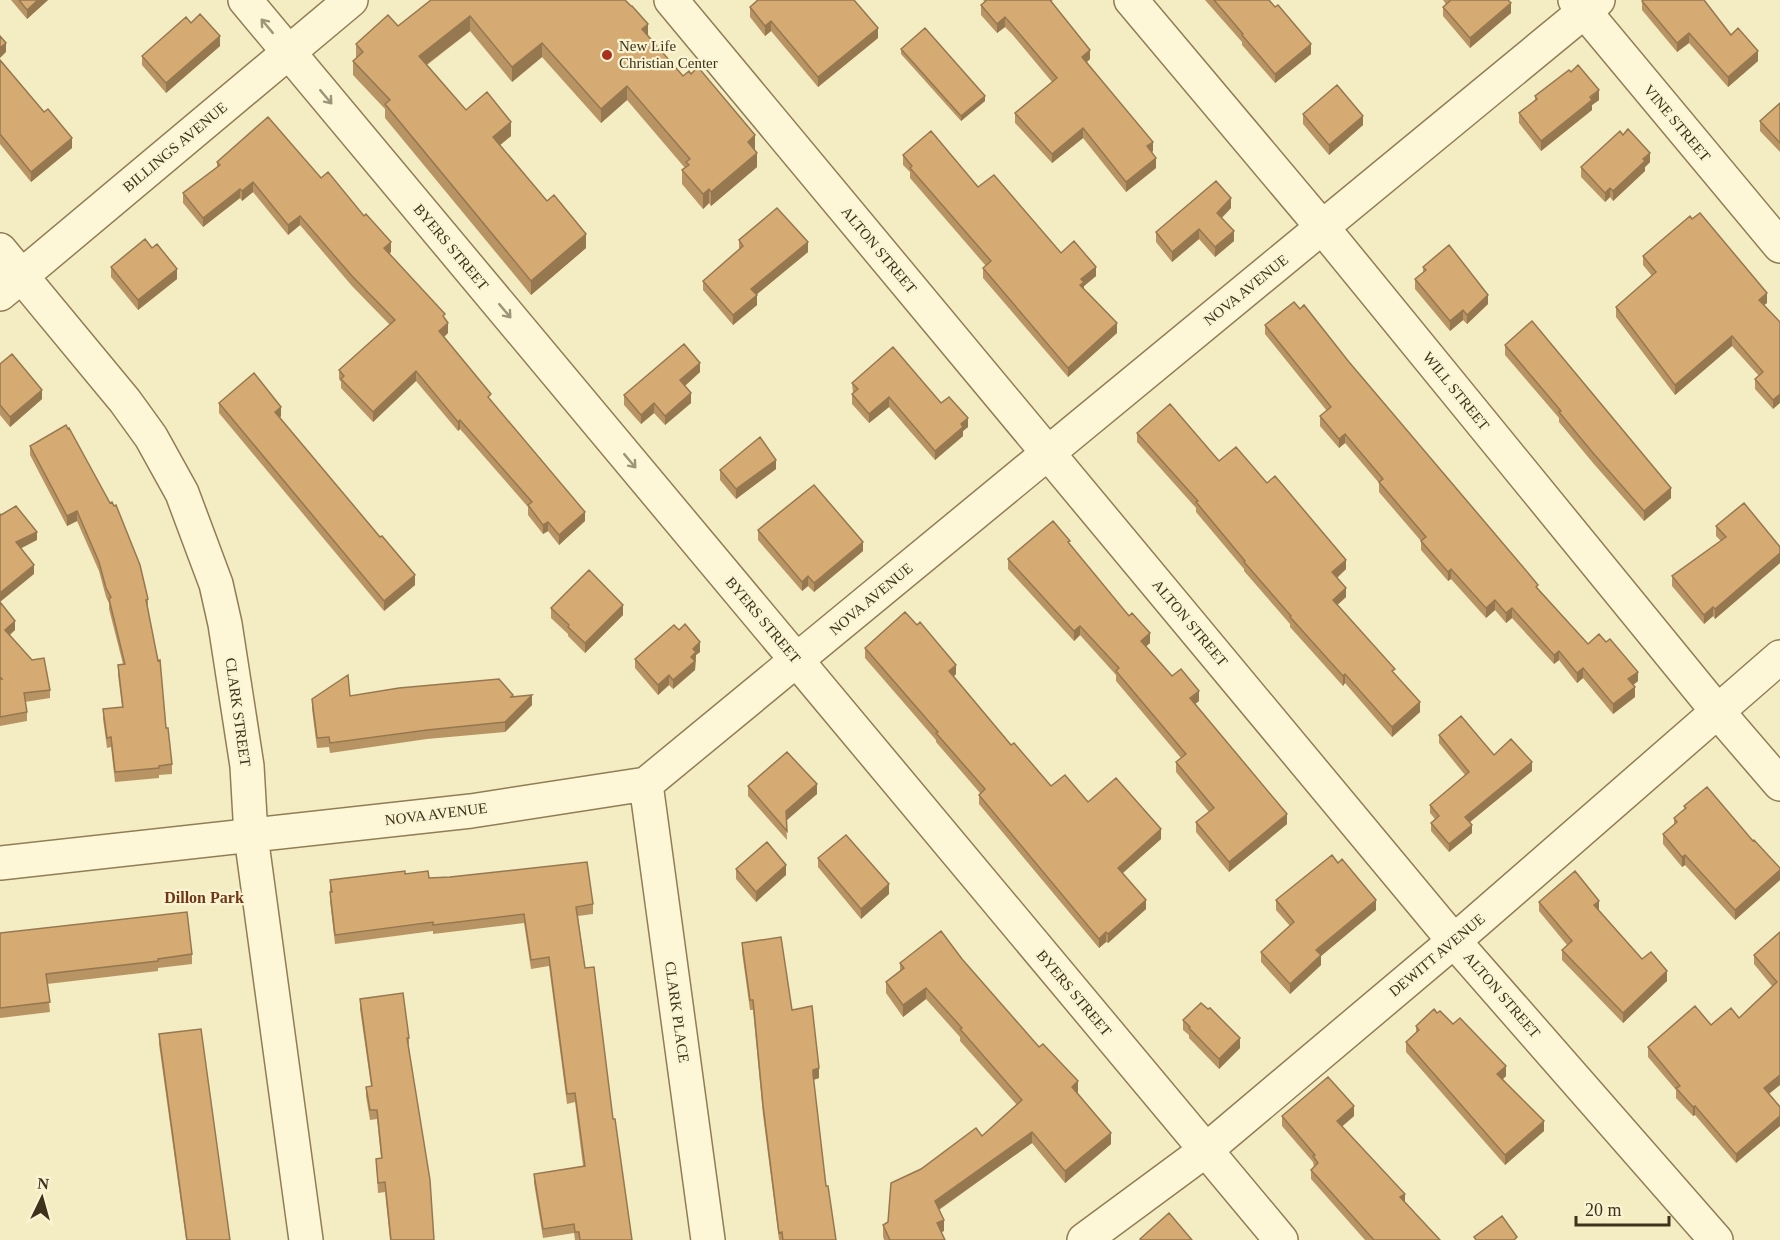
<svg xmlns="http://www.w3.org/2000/svg" width="1780" height="1240" font-family="Georgia,serif">
	<style>
		.lines { fill: none; stroke-linecap: round; stroke-linejoin: round }
		.minor-casing { stroke: #907d56; stroke-width: 36 }
		.minor { stroke: #fdf7d7; stroke-width: 33 }
		.wall { fill: #b89363 }
		.shaded-wall { fill: #967850 }
		.building { fill: #d6ab73; stroke: #967850; stroke-width: 1.5 }
		.oneway { stroke: #9e947a }
		.poi-dot { fill: #a7311e; stroke: #faf4d3; stroke-width: 2 }
		.labels { text-anchor: middle; dominant-baseline: central; stroke-width: 4.5; stroke-linejoin: round; paint-order: stroke }
		.poi-label { font-size: 15px; fill: #3e321c; stroke: #faf4d3; text-anchor: start }
		.street-label { font-size: 15px; fill: #3e321c; stroke: #faf4d3 }
		.neighbourhood-label { font-size: 16px; font-weight: bold; fill: #703616; stroke: #faf4d3 }
	</style>
	<rect width="100%" height="100%" fill="#f4ecc2"/>
	<g class="lines">
		<defs>
			<path id="minor" d="M 245,0 L 1281,1240
				M 671,0 L 1454,941 L 1716,1240
				M 1131,0 L 1322,227 L 1718,712 L 1780,784
				M 1575,0 L 1780,246
				M 0,250 L 125,401 L 151,437 L 182,493 L 216,584 L 225,624 L 247,766 L 251,836 L 306,1240
				M 0,294 L 351,0
				M 646,784 L 708,1240
				M 0,863 L 471,811 L 646,784 L 1598,0
				M 1084,1240 L 1206,1150 L 1454,941 L 1780,657"/>
		</defs>
		<use href="#minor" class="minor-casing"/>
		<use href="#minor" class="minor"/>
	</g>
	<path class="wall" d="M 11,0 L 48,0 L 27,19 Z
		M 431,0 L 648,37 L 683,76 L 755,149 L 754,150 L 757,167 L 711,206 L 709,203 L 703,209 L 682,184 L 682,170 L 685,168 L 627,100 L 601,123 L 542,57 L 512,82 L 470,31 L 427,65 L 466,110 L 511,136 L 500,145 L 586,248 L 531,295 L 385,118 L 385,109 L 353,75 L 353,61 L 356,58 L 356,44 L 398,26 Z
		M 757,0 L 854,0 L 878,38 L 818,87 L 771,31 L 765,36 L 750,17 L 750,7 Z
		M 983,0 L 1053,0 L 1051,2 L 1090,59 L 1087,62 L 1153,151 L 1152,152 L 1156,168 L 1126,192 L 1083,138 L 1052,163 L 1015,123 L 1015,113 L 1052,82 L 1012,34 L 1005,27 L 997,33 L 981,15 L 981,5 L 985,2 Z
		M 1205,0 L 1269,0 L 1311,54 L 1275,83 L 1242,45 L 1242,42 Z
		M 1443,0 L 1508,0 L 1511,13 L 1470,48 L 1443,16 L 1443,7 L 1446,4 Z
		M 1642,1 L 1731,35 L 1758,61 L 1728,87 L 1689,43 L 1677,52 L 1642,10 Z
		M 191,23 L 220,46 L 166,93 L 142,65 L 142,56 Z
		M 901,49 L 985,101 L 961,121 L 901,54 Z
		M 0,60 L 44,112 L 72,148 L 31,182 L 0,144 Z
		M 1535,96 L 1599,100 L 1592,105 L 1592,110 L 1541,151 L 1519,123 L 1519,113 L 1535,100 Z
		M 1780,103 L 1780,152 L 1760,131 L 1760,121 Z
		M 1303,114 L 1363,125 L 1329,155 L 1303,124 Z
		M 903,155 L 978,187 L 1061,253 L 1096,276 L 1084,286 L 1084,289 L 1117,333 L 1068,377 L 983,278 L 983,268 L 986,266 L 910,178 L 910,172 L 903,165 Z
		M 217,162 L 321,178 L 391,252 L 389,254 L 445,319 L 448,333 L 444,337 L 491,401 L 585,521 L 559,545 L 548,531 L 543,534 L 528,515 L 528,507 L 460,429 L 458,431 L 416,381 L 373,422 L 341,388 L 341,382 L 339,379 L 339,370 L 390,325 L 352,286 L 300,225 L 288,235 L 253,192 L 242,201 L 240,198 L 203,227 L 183,203 L 183,193 L 217,167 Z
		M 1650,162 L 1645,167 L 1645,171 L 1613,201 L 1610,197 L 1605,202 L 1581,177 L 1581,167 Z
		M 1231,208 L 1222,218 L 1234,241 L 1215,257 L 1199,239 L 1172,262 L 1156,242 L 1156,232 Z
		M 739,240 L 808,252 L 756,295 L 757,305 L 733,325 L 703,290 L 703,281 L 739,250 Z
		M 1643,256 L 1767,303 L 1764,305 L 1780,322 L 1773,409 L 1755,389 L 1755,379 L 1759,376 L 1732,346 L 1675,395 L 1616,317 L 1616,307 L 1652,276 L 1643,265 Z
		M 111,267 L 177,279 L 138,310 L 111,277 Z
		M 1423,267 L 1488,304 L 1467,324 L 1463,320 L 1450,331 L 1415,289 L 1415,279 L 1423,273 Z
		M 1265,325 L 1349,362 L 1538,588 L 1588,644 L 1638,681 L 1633,685 L 1635,697 L 1613,714 L 1583,678 L 1577,683 L 1559,660 L 1554,664 L 1512,618 L 1506,623 L 1495,610 L 1486,618 L 1451,579 L 1448,581 L 1421,550 L 1421,541 L 1379,492 L 1379,483 L 1345,443 L 1339,448 L 1320,426 L 1320,416 L 1327,411 L 1265,334 Z
		M 1505,345 L 1671,498 L 1644,521 L 1593,463 L 1559,422 L 1559,418 L 1505,355 Z
		M 0,364 L 42,399 L 10,427 L 0,415 Z
		M 700,372 L 685,386 L 691,403 L 665,425 L 654,413 L 641,424 L 624,405 L 624,395 Z
		M 852,383 L 941,403 L 968,427 L 963,431 L 963,436 L 935,460 L 889,407 L 869,423 L 852,404 L 852,394 L 853,393 Z
		M 219,403 L 281,416 L 280,418 L 415,585 L 384,611 L 219,413 Z
		M 1137,433 L 1219,461 L 1267,483 L 1346,569 L 1337,578 L 1346,597 L 1337,605 L 1395,674 L 1420,712 L 1392,737 L 1345,683 L 1343,686 L 1290,627 L 1290,624 L 1244,571 L 1244,569 L 1196,512 L 1196,508 L 1137,442 Z
		M 30,446 L 148,599 L 148,609 L 172,764 L 172,774 L 159,775 L 159,778 L 115,782 L 111,747 L 107,748 L 103,719 L 103,709 L 122,707 L 118,675 L 118,665 L 123,664 L 109,609 L 109,603 L 106,597 L 99,571 L 77,521 L 67,526 L 30,455 Z
		M 776,469 L 736,499 L 720,480 L 720,470 Z
		M 1716,526 L 1780,547 L 1780,563 L 1715,619 L 1713,616 L 1704,624 L 1672,586 L 1672,576 L 1721,541 L 1716,536 Z
		M 758,530 L 863,551 L 814,592 L 808,586 L 802,591 L 758,540 Z
		M 1070,545 L 1150,643 L 1146,646 L 1172,676 L 1199,701 L 1195,704 L 1287,824 L 1229,872 L 1196,832 L 1196,822 L 1209,812 L 1176,772 L 1176,762 L 1181,758 L 1116,681 L 1116,675 L 1080,635 L 1074,641 L 1008,569 L 1008,559 Z
		M 0,602 L 15,630 L 10,635 L 50,690 L 50,698 L 25,702 L 27,712 L 27,721 L 0,726 Z
		M 551,608 L 623,615 L 585,653 L 568,636 L 568,634 L 551,618 Z
		M 679,630 L 700,652 L 696,655 L 695,670 L 673,689 L 669,685 L 658,695 L 635,668 L 635,659 Z
		M 865,648 L 956,674 L 953,677 L 1011,745 L 1051,786 L 1088,802 L 1161,839 L 1123,873 L 1146,909 L 1108,943 L 1106,942 L 1099,948 L 979,804 L 979,795 L 980,793 L 936,742 L 936,740 L 865,658 Z
		M 350,696 L 513,697 L 532,705 L 505,732 L 427,739 L 330,753 L 329,747 L 317,748 L 312,709 L 312,699 Z
		M 1439,735 L 1494,755 L 1532,771 L 1470,822 L 1472,833 L 1449,852 L 1431,831 L 1431,823 L 1435,819 L 1430,813 L 1430,805 L 1465,775 L 1439,743 Z
		M 748,786 L 817,794 L 786,820 L 787,840 L 748,796 Z
		M 1684,806 L 1753,841 L 1780,868 L 1780,880 L 1735,920 L 1685,865 L 1682,867 L 1663,844 L 1663,834 L 1674,825 L 1674,818 L 1684,809 Z
		M 818,858 L 889,894 L 861,919 L 818,867 Z
		M 736,869 L 786,875 L 756,902 L 736,879 Z
		M 405,874 L 593,904 L 593,914 L 578,916 L 585,968 L 613,1119 L 632,1240 L 575,1240 L 574,1233 L 543,1238 L 534,1183 L 534,1174 L 583,1166 L 575,1102 L 567,1104 L 549,966 L 531,969 L 524,923 L 433,934 L 433,931 L 335,944 L 330,901 L 330,880 Z
		M 1276,900 L 1376,910 L 1321,956 L 1321,965 L 1290,994 L 1261,962 L 1261,952 L 1290,926 L 1276,910 Z
		M 1539,902 L 1599,911 L 1642,959 L 1667,981 L 1623,1023 L 1562,960 L 1562,950 L 1567,945 L 1539,911 Z
		M 1780,932 L 1769,1094 L 1780,1107 L 1780,1126 L 1736,1163 L 1695,1115 L 1693,1116 L 1676,1098 L 1676,1090 L 1648,1057 L 1648,1047 L 1711,1025 L 1739,1018 L 1772,986 L 1754,964 L 1754,955 Z
		M 0,933 L 192,954 L 192,964 L 158,968 L 158,971 L 47,984 L 50,1012 L 0,1018 Z
		M 742,943 L 792,1010 L 819,1078 L 813,1080 L 826,1186 L 836,1240 L 779,1240 L 763,1115 L 753,1010 L 750,1010 L 742,952 Z
		M 962,959 L 1078,1093 L 1111,1144 L 1065,1183 L 1032,1143 L 939,1210 L 944,1231 L 941,1232 L 945,1240 L 884,1240 L 883,1236 L 883,1225 L 888,1222 L 921,1169 L 982,1136 L 1017,1105 L 960,1041 L 960,1037 L 926,999 L 903,1017 L 886,993 L 886,982 L 900,971 L 900,963 Z
		M 360,999 L 409,1038 L 409,1048 L 434,1240 L 390,1240 L 385,1192 L 378,1193 L 376,1159 L 381,1158 L 377,1119 L 370,1120 L 366,1096 L 366,1087 L 371,1086 L 360,1009 Z
		M 1437,1013 L 1453,1024 L 1506,1076 L 1503,1079 L 1544,1131 L 1505,1165 L 1406,1052 L 1406,1042 L 1416,1033 L 1416,1026 Z
		M 1183,1020 L 1240,1048 L 1219,1069 L 1189,1038 L 1189,1035 L 1183,1030 Z
		M 159,1034 L 230,1240 L 186,1240 L 159,1044 Z
		M 1282,1116 L 1354,1116 L 1342,1126 L 1405,1202 L 1440,1240 L 1365,1240 L 1311,1179 L 1311,1170 L 1314,1167 L 1313,1162 L 1282,1126 Z"/>
	<path class="shaded-wall" d="M 38,0 L 48,0 L 27,19 L 27,10 Z
		M 1511,3 L 1511,13 L 1470,48 L 1470,38 Z
		M 470,16 L 470,31 L 419,70 L 419,56 Z
		M 1005,17 L 1005,27 L 997,33 L 997,24 Z
		M 771,21 L 771,31 L 765,36 L 765,26 Z
		M 648,24 L 648,38 L 642,29 Z
		M 878,28 L 878,38 L 818,87 L 818,77 Z
		M 1689,33 L 1689,43 L 1677,52 L 1677,43 Z
		M 220,36 L 220,46 L 166,93 L 166,83 Z
		M 6,43 L 6,52 L 0,58 L 0,48 Z
		M 542,43 L 542,57 L 512,82 L 512,67 Z
		M 1311,44 L 1311,54 L 1275,83 L 1275,74 Z
		M 1090,50 L 1090,59 L 1082,66 L 1082,57 Z
		M 1758,51 L 1758,61 L 1728,87 L 1728,77 Z
		M 627,86 L 627,100 L 601,123 L 601,109 Z
		M 1599,90 L 1599,100 L 1592,105 L 1592,110 L 1541,151 L 1541,141 Z
		M 985,96 L 985,101 L 961,121 L 961,116 Z
		M 1363,116 L 1363,125 L 1329,155 L 1329,145 Z
		M 511,122 L 511,136 L 493,151 L 493,137 Z
		M 1083,128 L 1083,138 L 1052,163 L 1052,154 Z
		M 755,135 L 755,149 L 748,156 L 748,142 Z
		M 72,138 L 72,148 L 31,182 L 31,172 Z
		M 1153,142 L 1153,151 L 1147,156 L 1147,146 Z
		M 757,153 L 757,167 L 711,206 L 711,192 Z
		M 1650,153 L 1650,162 L 1645,167 L 1645,171 L 1613,201 L 1613,191 L 1643,159 Z
		M 1156,158 L 1156,168 L 1126,192 L 1126,182 Z
		M 253,182 L 253,192 L 242,201 L 242,191 Z
		M 1610,188 L 1610,197 L 1605,202 L 1605,193 Z
		M 240,189 L 240,198 L 203,227 L 203,218 Z
		M 709,189 L 709,203 L 703,209 L 703,194 Z
		M 1231,198 L 1231,208 L 1217,222 L 1217,213 Z
		M 300,216 L 300,225 L 288,235 L 288,225 Z
		M 1199,229 L 1199,239 L 1172,262 L 1172,252 Z
		M 1234,231 L 1234,241 L 1215,257 L 1215,247 Z
		M 586,234 L 586,248 L 531,295 L 531,281 Z
		M 391,242 L 391,252 L 384,258 L 384,248 Z
		M 808,242 L 808,252 L 751,299 L 751,289 Z
		M 1096,267 L 1096,276 L 1084,286 L 1084,291 L 1080,294 L 1081,279 Z
		M 177,269 L 177,279 L 138,310 L 138,300 Z
		M 1767,293 L 1767,303 L 1759,309 L 1759,300 Z
		M 757,295 L 757,305 L 733,325 L 733,315 Z
		M 1488,295 L 1488,304 L 1467,324 L 1467,315 Z
		M 1463,310 L 1463,320 L 1450,331 L 1450,321 Z
		M 448,323 L 448,333 L 439,341 L 439,331 Z
		M 1117,323 L 1117,333 L 1068,377 L 1068,368 Z
		M 1732,336 L 1732,346 L 1675,395 L 1675,385 Z
		M 700,363 L 700,372 L 680,390 L 680,380 Z
		M 416,371 L 416,381 L 373,422 L 373,412 Z
		M 42,390 L 42,399 L 10,427 L 10,417 Z
		M 691,393 L 691,403 L 665,425 L 665,416 Z
		M 1780,394 L 1780,403 L 1773,409 L 1773,400 Z
		M 889,397 L 889,407 L 869,423 L 869,414 Z
		M 654,403 L 654,413 L 641,424 L 641,415 Z
		M 281,407 L 281,416 L 275,422 L 275,412 Z
		M 968,418 L 968,427 L 963,431 L 963,436 L 935,460 L 935,451 L 961,424 Z
		M 460,420 L 460,429 L 458,431 L 458,422 Z
		M 1345,434 L 1345,443 L 1339,448 L 1339,439 Z
		M 776,460 L 776,469 L 736,499 L 736,489 Z
		M 1671,488 L 1671,498 L 1644,521 L 1644,511 Z
		M 77,511 L 77,521 L 67,526 L 67,516 Z
		M 585,512 L 585,521 L 559,545 L 559,535 Z
		M 548,522 L 548,531 L 543,534 L 543,525 Z
		M 37,532 L 37,540 L 16,551 L 16,542 Z
		M 863,542 L 863,551 L 814,592 L 814,583 Z
		M 1780,553 L 1780,563 L 1715,619 L 1715,609 Z
		M 1346,560 L 1346,569 L 1332,582 L 1332,572 Z
		M 34,565 L 34,574 L 0,602 L 0,593 Z
		M 1451,569 L 1451,579 L 1448,581 L 1448,572 Z
		M 415,575 L 415,585 L 384,611 L 384,601 Z
		M 808,576 L 808,586 L 802,591 L 802,582 Z
		M 1346,588 L 1346,597 L 1333,609 L 1333,600 Z
		M 1495,600 L 1495,610 L 1486,618 L 1486,608 Z
		M 623,605 L 623,615 L 585,653 L 585,643 Z
		M 1713,607 L 1713,616 L 1704,624 L 1704,615 Z
		M 1512,608 L 1512,618 L 1506,623 L 1506,613 Z
		M 15,621 L 15,630 L 5,638 L 5,630 Z
		M 1080,626 L 1080,635 L 1074,641 L 1074,631 Z
		M 1150,633 L 1150,643 L 1141,651 L 1141,641 Z
		M 700,642 L 700,652 L 696,655 L 695,670 L 673,689 L 673,680 L 691,657 L 693,649 Z
		M 1559,651 L 1559,660 L 1554,664 L 1554,655 Z
		M 956,665 L 956,674 L 949,681 L 949,671 Z
		M 1583,668 L 1583,678 L 1577,683 L 1577,673 Z
		M 1638,672 L 1638,681 L 1628,689 L 1628,679 Z
		M 1345,674 L 1345,683 L 1343,686 L 1343,676 Z
		M 669,675 L 669,685 L 658,695 L 658,685 Z
		M 1635,687 L 1635,697 L 1613,714 L 1613,704 Z
		M 1199,691 L 1199,701 L 1190,708 L 1190,698 Z
		M 532,695 L 532,705 L 505,732 L 505,722 Z
		M 1420,702 L 1420,712 L 1392,737 L 1392,727 Z
		M 1532,762 L 1532,771 L 1465,826 L 1465,817 Z
		M 817,784 L 817,794 L 786,821 L 786,811 Z
		M 1287,814 L 1287,824 L 1229,872 L 1229,862 Z
		M 1472,825 L 1472,833 L 1449,852 L 1449,844 Z
		M 1161,829 L 1161,839 L 1118,877 L 1118,868 Z
		M 1685,855 L 1685,865 L 1682,867 L 1682,857 Z
		M 786,865 L 786,875 L 756,902 L 756,892 Z
		M 1780,870 L 1780,880 L 1735,920 L 1735,910 Z
		M 889,884 L 889,894 L 861,919 L 861,909 Z
		M 1146,900 L 1146,909 L 1108,943 L 1108,934 Z
		M 1376,900 L 1376,910 L 1321,956 L 1321,965 L 1290,994 L 1290,984 L 1316,950 Z
		M 1599,901 L 1599,911 L 1594,905 Z
		M 1106,932 L 1106,942 L 1099,948 L 1099,939 Z
		M 1667,971 L 1667,981 L 1623,1023 L 1623,1013 Z
		M 926,988 L 926,999 L 903,1017 L 903,1005 Z
		M 1240,1038 L 1240,1048 L 1219,1069 L 1219,1059 Z
		M 1506,1066 L 1506,1076 L 1497,1084 L 1497,1074 Z
		M 819,1068 L 819,1078 L 813,1080 L 813,1070 Z
		M 1780,1075 L 1780,1085 L 1764,1098 L 1764,1088 Z
		M 1078,1081 L 1078,1093 L 1072,1098 L 1072,1087 Z
		M 1354,1106 L 1354,1116 L 1337,1131 L 1337,1121 Z
		M 1695,1106 L 1695,1115 L 1693,1116 L 1693,1107 Z
		M 1780,1116 L 1780,1126 L 1736,1163 L 1736,1154 Z
		M 1544,1121 L 1544,1131 L 1505,1165 L 1505,1155 Z
		M 1032,1132 L 1032,1143 L 935,1212 L 935,1201 Z
		M 1111,1133 L 1111,1144 L 1065,1183 L 1065,1171 Z
		M 1405,1194 L 1405,1203 L 1400,1197 Z
		M 944,1220 L 944,1231 L 937,1234 L 937,1223 Z"/>
	<path class="building" d="M 19,0 L 38,0 L 27,10 Z
		M 431,0 L 625,0 L 631,6 L 632,6 L 648,24 L 642,29 L 683,76 L 689,71 L 691,74 L 698,67 L 755,135 L 748,142 L 757,153 L 711,192 L 709,189 L 703,194 L 682,170 L 689,165 L 686,162 L 690,159 L 627,86 L 601,109 L 542,43 L 512,67 L 470,16 L 419,56 L 466,110 L 487,92 L 511,122 L 493,137 L 547,201 L 554,195 L 586,234 L 531,281 L 385,104 L 390,100 L 353,61 L 363,52 L 356,44 L 388,15 L 398,26 Z
		M 758,0 L 854,0 L 878,28 L 818,77 L 771,21 L 765,26 L 750,7 Z
		M 987,0 L 1050,0 L 1090,50 L 1082,57 L 1153,142 L 1147,146 L 1156,158 L 1126,182 L 1083,128 L 1052,154 L 1015,113 L 1057,78 L 1012,25 L 1005,17 L 997,24 L 981,5 Z
		M 1214,0 L 1269,0 L 1275,7 L 1278,5 L 1311,44 L 1275,74 L 1242,35 L 1243,34 Z
		M 1451,0 L 1508,0 L 1511,3 L 1470,38 L 1443,7 Z
		M 1643,0 L 1704,0 L 1731,35 L 1738,28 L 1758,51 L 1728,77 L 1689,33 L 1677,43 L 1642,1 Z
		M 200,14 L 220,36 L 166,83 L 142,56 L 186,17 L 191,23 Z
		M 925,28 L 985,96 L 961,116 L 901,49 Z
		M 0,36 L 6,43 L 0,48 Z
		M 0,60 L 44,112 L 48,109 L 72,138 L 31,172 L 0,134 Z
		M 1578,65 L 1599,90 L 1590,97 L 1592,100 L 1541,141 L 1519,113 L 1537,99 L 1535,96 L 1569,70 L 1571,72 Z
		M 1337,85 L 1363,116 L 1329,145 L 1303,114 Z
		M 1780,103 L 1780,143 L 1760,121 Z
		M 268,117 L 321,178 L 328,172 L 364,216 L 366,214 L 391,242 L 384,248 L 445,314 L 443,316 L 448,323 L 439,331 L 491,394 L 488,397 L 585,512 L 559,535 L 548,522 L 543,525 L 528,505 L 532,502 L 460,420 L 458,422 L 416,371 L 373,412 L 341,379 L 344,376 L 339,370 L 395,320 L 352,276 L 300,216 L 288,225 L 253,182 L 242,191 L 240,189 L 203,218 L 183,193 L 220,165 L 217,162 Z
		M 1628,129 L 1650,153 L 1643,159 L 1645,161 L 1613,191 L 1610,188 L 1605,193 L 1581,167 L 1620,131 L 1623,135 Z
		M 931,131 L 978,187 L 994,175 L 1061,253 L 1074,241 L 1096,267 L 1081,279 L 1084,282 L 1080,285 L 1117,323 L 1068,368 L 983,268 L 991,261 L 910,168 L 912,166 L 903,155 Z
		M 1216,181 L 1231,198 L 1217,213 L 1234,231 L 1215,247 L 1199,229 L 1172,252 L 1156,232 Z
		M 777,208 L 808,242 L 751,289 L 757,295 L 733,315 L 703,281 L 743,246 L 739,240 Z
		M 1700,213 L 1767,293 L 1759,300 L 1780,322 L 1780,394 L 1773,400 L 1755,379 L 1763,372 L 1732,336 L 1675,385 L 1616,307 L 1656,272 L 1643,256 L 1690,216 L 1692,219 Z
		M 145,239 L 152,248 L 157,244 L 177,269 L 138,300 L 111,267 Z
		M 1449,245 L 1488,295 L 1467,315 L 1463,310 L 1450,321 L 1415,279 L 1426,270 L 1423,267 Z
		M 1294,302 L 1300,309 L 1304,305 L 1349,362 L 1523,567 L 1538,585 L 1536,587 L 1588,644 L 1599,634 L 1606,642 L 1610,639 L 1638,672 L 1628,679 L 1635,687 L 1613,704 L 1583,668 L 1577,673 L 1559,651 L 1554,655 L 1512,608 L 1506,613 L 1495,600 L 1486,608 L 1451,569 L 1448,572 L 1421,541 L 1426,537 L 1379,482 L 1383,479 L 1345,434 L 1339,439 L 1320,416 L 1331,407 L 1265,325 Z
		M 1532,321 L 1671,488 L 1644,511 L 1593,453 L 1559,412 L 1561,411 L 1505,345 Z
		M 684,344 L 700,363 L 680,380 L 691,393 L 665,416 L 654,403 L 641,415 L 624,395 Z
		M 893,347 L 941,403 L 949,397 L 968,418 L 961,424 L 963,427 L 935,451 L 889,397 L 869,414 L 852,394 L 858,389 L 852,383 Z
		M 12,354 L 42,390 L 10,417 L 0,405 L 0,364 Z
		M 254,373 L 281,407 L 275,412 L 380,537 L 382,536 L 415,575 L 384,601 L 219,403 Z
		M 1170,404 L 1219,461 L 1236,447 L 1267,483 L 1275,476 L 1346,560 L 1332,572 L 1346,588 L 1333,600 L 1395,669 L 1392,671 L 1420,702 L 1392,727 L 1345,674 L 1343,676 L 1290,617 L 1291,616 L 1244,562 L 1245,561 L 1196,502 L 1198,501 L 1137,433 Z
		M 66,425 L 68,429 L 69,428 L 110,503 L 112,502 L 114,506 L 116,505 L 140,565 L 148,599 L 146,600 L 158,661 L 160,660 L 166,728 L 168,728 L 172,764 L 159,766 L 159,768 L 115,772 L 111,737 L 107,738 L 103,709 L 123,707 L 118,665 L 125,664 L 109,599 L 111,597 L 106,588 L 99,562 L 77,511 L 67,516 L 30,446 Z
		M 760,437 L 776,460 L 736,489 L 720,470 Z
		M 814,485 L 863,542 L 814,583 L 808,576 L 802,582 L 758,530 Z
		M 1744,503 L 1780,547 L 1780,553 L 1715,609 L 1713,607 L 1704,615 L 1672,576 L 1726,537 L 1716,526 Z
		M 16,506 L 37,532 L 16,542 L 34,565 L 0,593 L 0,514 L 1,515 Z
		M 1053,521 L 1070,541 L 1068,542 L 1129,616 L 1132,613 L 1150,633 L 1141,641 L 1172,676 L 1181,669 L 1199,691 L 1190,698 L 1287,814 L 1229,862 L 1196,822 L 1214,808 L 1176,762 L 1186,754 L 1116,671 L 1119,668 L 1080,626 L 1074,631 L 1008,559 Z
		M 589,570 L 623,605 L 585,643 L 568,627 L 569,625 L 551,608 Z
		M 0,602 L 15,621 L 5,630 L 32,660 L 44,658 L 50,690 L 24,693 L 27,712 L 0,717 L 0,679 L 2,679 L 0,677 Z
		M 905,612 L 917,625 L 920,622 L 956,665 L 949,671 L 1011,745 L 1014,743 L 1051,786 L 1065,775 L 1088,802 L 1116,778 L 1161,829 L 1118,868 L 1146,900 L 1108,934 L 1106,932 L 1099,939 L 979,795 L 985,789 L 936,733 L 938,732 L 865,648 Z
		M 685,624 L 700,642 L 693,649 L 696,652 L 691,657 L 695,661 L 673,680 L 669,675 L 658,685 L 635,659 L 674,625 L 679,630 Z
		M 348,675 L 350,696 L 399,688 L 499,679 L 513,695 L 511,697 L 532,695 L 505,722 L 427,730 L 330,743 L 329,737 L 317,738 L 312,699 Z
		M 1461,716 L 1494,755 L 1511,739 L 1532,762 L 1465,817 L 1472,825 L 1449,844 L 1431,823 L 1439,816 L 1430,805 L 1469,772 L 1439,735 Z
		M 787,752 L 817,784 L 786,811 L 787,831 L 748,786 Z
		M 1707,787 L 1753,841 L 1754,840 L 1780,868 L 1780,870 L 1735,910 L 1685,855 L 1682,857 L 1663,834 L 1677,822 L 1674,818 L 1686,808 L 1684,806 Z
		M 846,835 L 889,884 L 861,909 L 818,858 Z
		M 767,842 L 786,865 L 756,892 L 736,869 Z
		M 1332,855 L 1338,863 L 1342,859 L 1376,900 L 1316,950 L 1321,955 L 1290,984 L 1261,952 L 1294,922 L 1276,900 Z
		M 587,862 L 593,904 L 576,907 L 585,968 L 594,967 L 613,1119 L 615,1119 L 632,1240 L 580,1240 L 579,1232 L 575,1232 L 574,1224 L 543,1229 L 534,1174 L 585,1166 L 575,1093 L 567,1094 L 549,957 L 531,960 L 524,914 L 433,925 L 433,922 L 335,935 L 330,892 L 332,892 L 330,880 L 405,871 L 405,874 L 428,871 L 429,878 L 450,877 Z
		M 1575,871 L 1599,901 L 1594,905 L 1642,959 L 1651,952 L 1667,971 L 1623,1013 L 1562,950 L 1572,941 L 1539,902 Z
		M 187,912 L 192,954 L 158,959 L 158,961 L 46,974 L 50,1002 L 0,1008 L 0,933 Z
		M 941,931 L 962,959 L 1039,1047 L 1043,1044 L 1078,1081 L 1072,1087 L 1111,1133 L 1065,1171 L 1032,1132 L 935,1201 L 944,1220 L 937,1223 L 945,1240 L 890,1240 L 883,1225 L 888,1222 L 891,1183 L 921,1169 L 976,1128 L 982,1136 L 1022,1100 L 960,1029 L 962,1028 L 926,988 L 903,1005 L 886,982 L 904,968 L 900,963 Z
		M 1780,932 L 1780,1075 L 1764,1088 L 1780,1107 L 1780,1116 L 1736,1154 L 1695,1106 L 1693,1107 L 1676,1088 L 1680,1086 L 1676,1081 L 1648,1047 L 1695,1006 L 1711,1025 L 1731,1008 L 1739,1018 L 1777,982 L 1754,955 Z
		M 781,937 L 792,1010 L 812,1006 L 819,1068 L 813,1070 L 813,1074 L 826,1186 L 828,1186 L 836,1240 L 783,1240 L 782,1232 L 779,1233 L 763,1105 L 753,1000 L 750,1000 L 742,943 Z
		M 403,993 L 409,1038 L 407,1038 L 430,1180 L 434,1240 L 391,1240 L 385,1182 L 378,1183 L 376,1159 L 382,1158 L 377,1110 L 370,1110 L 366,1087 L 372,1086 L 360,999 Z
		M 1201,1003 L 1208,1009 L 1210,1008 L 1240,1038 L 1219,1059 L 1189,1028 L 1190,1027 L 1183,1020 Z
		M 1434,1009 L 1437,1013 L 1440,1011 L 1453,1024 L 1460,1018 L 1506,1066 L 1497,1074 L 1544,1121 L 1505,1155 L 1406,1042 L 1419,1030 L 1416,1026 Z
		M 201,1029 L 230,1240 L 187,1240 L 159,1034 Z
		M 1328,1077 L 1354,1106 L 1337,1121 L 1405,1194 L 1400,1197 L 1440,1240 L 1374,1240 L 1311,1170 L 1318,1163 L 1313,1156 L 1315,1155 L 1282,1116 Z
		M 1169,1213 L 1192,1240 L 1141,1240 L 1140,1239 Z
		M 1502,1216 L 1517,1237 L 1514,1240 L 1476,1240 L 1474,1237 Z"/>
	<defs><path id="oneway-shaft" d="M-6 0H5M1.5-3L5.5 0L1.5 3" fill="none" stroke-width="1.6" stroke-linecap="round" stroke-linejoin="round" transform="scale(1.5)"/></defs>
	<g class="oneway">
		<use href="#oneway-shaft" transform="translate(267 26) rotate(-130)"/>
		<use href="#oneway-shaft" transform="translate(326 97) rotate(50)"/>
		<use href="#oneway-shaft" transform="translate(505 311) rotate(50)"/>
		<use href="#oneway-shaft" transform="translate(630 461) rotate(50)"/>
	</g>
	<circle class="poi-dot" cx="607" cy="55" r="6"/>
	<g class="labels">
		<g class="poi-label">
			<text x="619" y="46">New Life<tspan x="619" dy="17">Christian Center</tspan></text>
		</g>
		<g class="street-label">
			<text transform="translate(1677 123) rotate(50)">VINE STREET</text>
			<text transform="translate(175 147) rotate(-40)">BILLINGS AVENUE</text>
			<text transform="translate(451 247) rotate(50)">BYERS STREET</text>
			<text transform="translate(879 250) rotate(50)">ALTON STREET</text>
			<text transform="translate(1246 290) rotate(-39)">NOVA AVENUE</text>
			<text transform="translate(1456 391) rotate(51)">WILL STREET</text>
			<text transform="translate(871 599) rotate(-40)">NOVA AVENUE</text>
			<text transform="translate(763 620) rotate(50)">BYERS STREET</text>
			<text transform="translate(1190 623) rotate(50)">ALTON STREET</text>
			<text transform="translate(238 712) rotate(82)">CLARK STREET</text>
			<text transform="translate(436 814) rotate(-7)">NOVA AVENUE</text>
			<text transform="translate(1437 955) rotate(-40)">DEWITT AVENUE</text>
			<text transform="translate(1074 993) rotate(50)">BYERS STREET</text>
			<text transform="translate(1502 995) rotate(49)">ALTON STREET</text>
			<text transform="translate(677 1012) rotate(82)">CLARK PLACE</text>
		</g>
		<g class="neighbourhood-label">
			<text x="204" y="897">Dillon Park</text>
		</g>
	</g>
	<g transform="translate(42 1198) rotate(5)" stroke="#faf4d3" stroke-width="4.5" paint-order="stroke">
	<path d="M0-4.5L10 22L0 15L-10 22Z" fill="#3e321c"/>
	<text y="-9" font-size="16" font-weight="bold" text-anchor="middle" fill="#3e321c">N</text>
	</g>
	<path d="M1576 1216v9h93v-9" fill="none" stroke="#3e321c" stroke-width="3"/>
	<text x="1585" y="1216" font-size="18" fill="#3e321c" stroke="#faf4d3" stroke-width="4.5" paint-order="stroke">20 m</text>
</svg>
